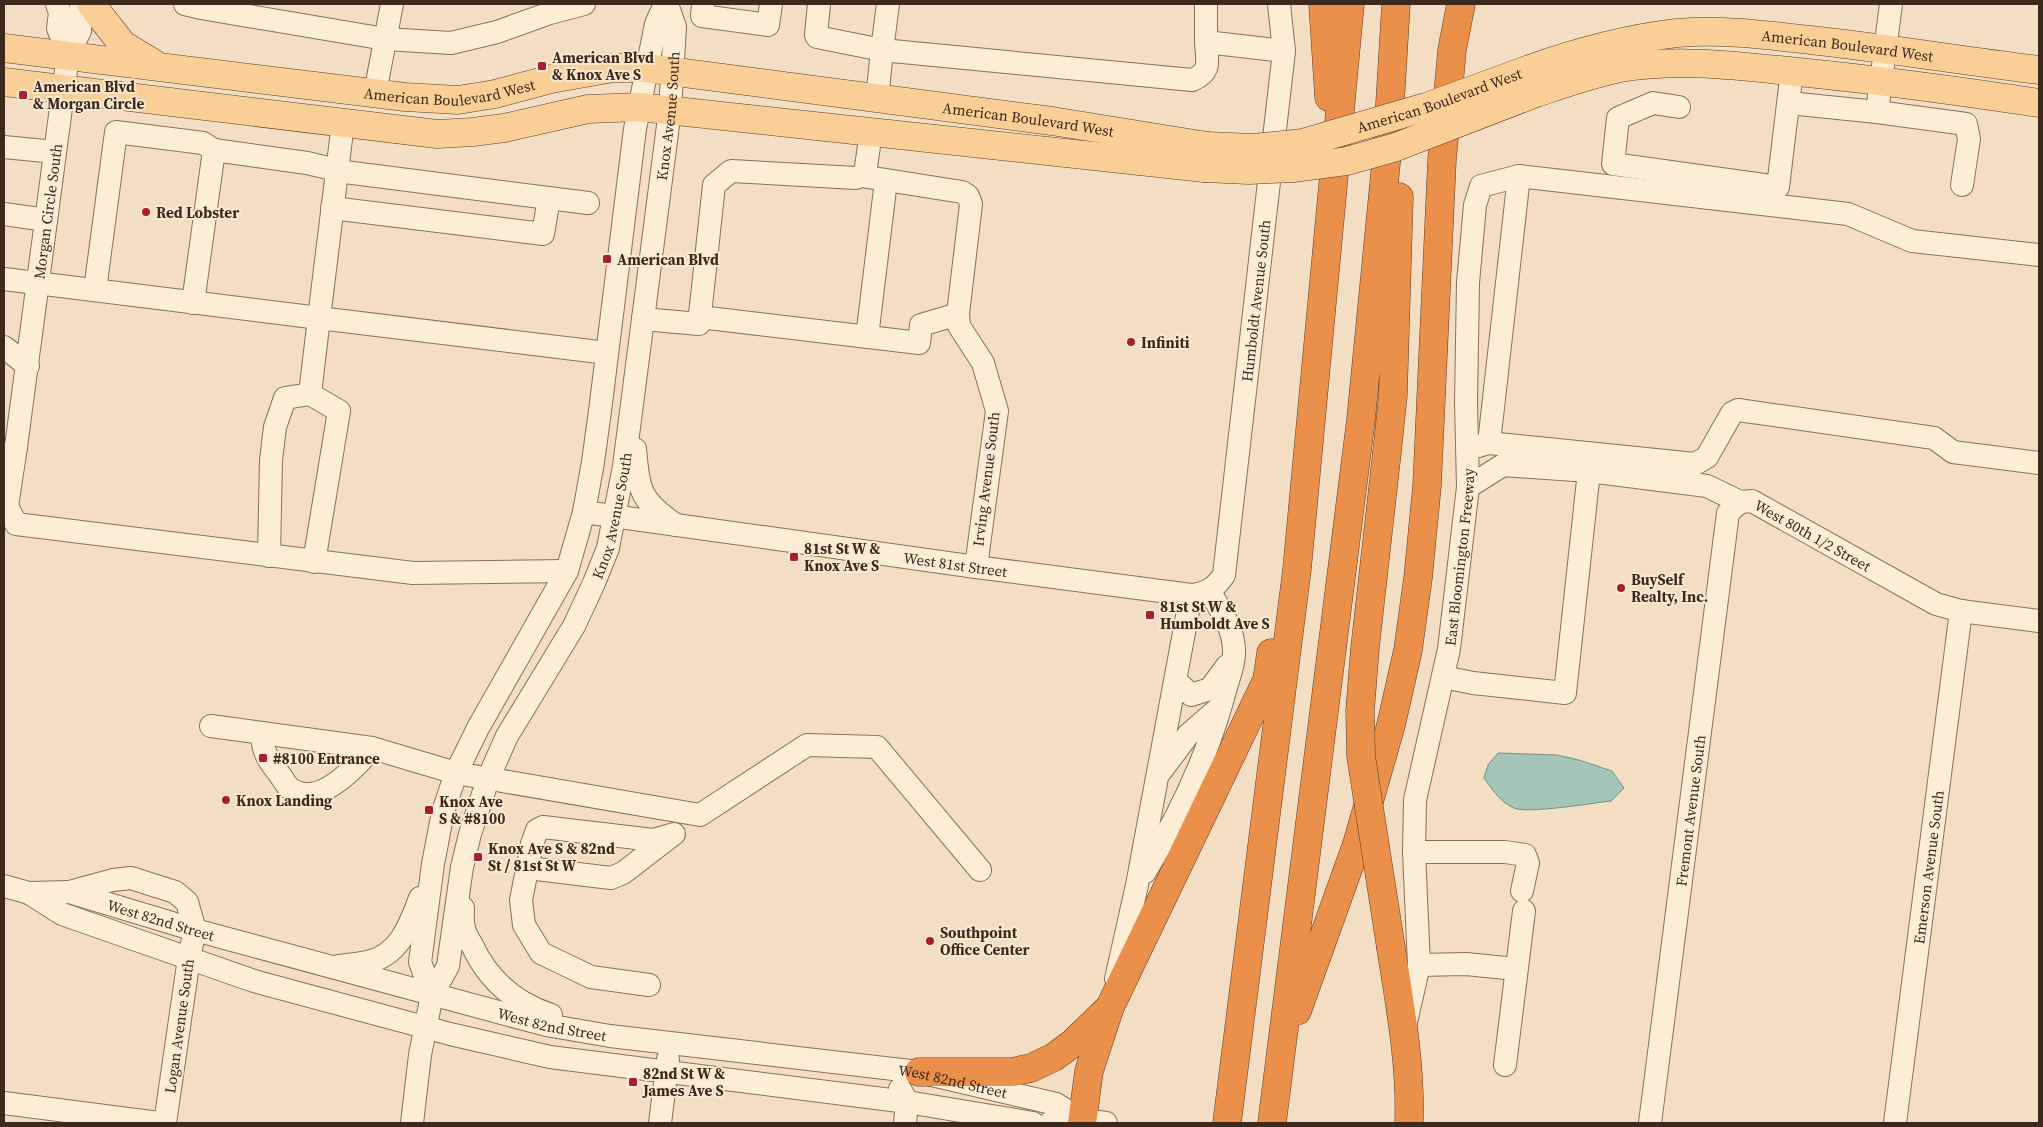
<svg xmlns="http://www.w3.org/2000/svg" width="2043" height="1127" font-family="'Source Serif 4',serif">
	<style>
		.water { fill: #a5c5b8; stroke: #6b9585 }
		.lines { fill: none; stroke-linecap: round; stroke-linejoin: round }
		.minor-casing { stroke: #8f6e57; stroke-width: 24 }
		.major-casing { stroke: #5d3c2c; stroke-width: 29 }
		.highway-casing { stroke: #5d3c2c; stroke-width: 29 }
		.minor { stroke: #fcedd7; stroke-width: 22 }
		.major { stroke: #face97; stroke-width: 28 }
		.highway { stroke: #eb904b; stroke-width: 28 }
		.major-bridge-casing { stroke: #5d3c2c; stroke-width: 29; stroke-linecap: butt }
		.highway-bridge-casing { stroke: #5d3c2c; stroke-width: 29; stroke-linecap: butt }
		.major-bridge { stroke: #face97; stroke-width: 28 }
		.highway-bridge { stroke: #eb904b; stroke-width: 28 }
		.poi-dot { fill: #a52032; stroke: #f9e9d3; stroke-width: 2 }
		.labels { text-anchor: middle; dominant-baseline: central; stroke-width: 4; stroke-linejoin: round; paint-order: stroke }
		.street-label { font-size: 15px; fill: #3e291d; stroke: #f9e9d3 }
		.poi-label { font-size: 15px; font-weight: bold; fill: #3e291d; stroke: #f9e9d3; text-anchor: start }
	</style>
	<rect width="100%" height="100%" fill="#f3dec3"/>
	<path class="water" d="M 1498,753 L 1557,755 L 1579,760 L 1612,771 L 1624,788 L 1611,801 C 1593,803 1527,814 1514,808 C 1501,803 1492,789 1484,778 L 1488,765 Z"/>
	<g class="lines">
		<defs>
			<g id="minor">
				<path d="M 57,4 L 60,13 L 58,28 L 68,55"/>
				<path d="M 185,4 L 201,8 L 385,39 L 451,43 L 497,32 L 550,13 L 584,4"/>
				<path d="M 703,4 L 702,16 L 768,25 L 771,4"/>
				<path d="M 819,4 L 816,35 L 817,37 L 882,50 L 888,4"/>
				<path d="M 1206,4 L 1206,42 L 1284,51"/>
				<path d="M 375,93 L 392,4"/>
				<path d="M 877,99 L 882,50 L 1192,80 C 1212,72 1207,61 1206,42"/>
				<path d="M 1789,103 L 1877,112 L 1966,124 L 1969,139 L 1962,185"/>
				<path d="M 1679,107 L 1653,103 L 1618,118 L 1613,164 L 1778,187 L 1792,71"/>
				<path d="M 1877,112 L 1891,4"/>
				<path d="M 871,132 L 865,174 L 867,177 L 962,192 L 968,196 L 971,204 L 958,314 L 959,326 L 983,363 L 997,411 L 976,567"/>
				<path d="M 4,147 L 55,152"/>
				<path d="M 332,208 L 543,234 L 549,198"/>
				<path d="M 4,214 L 46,220"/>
				<path d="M 4,279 L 319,318 L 343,123"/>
				<path d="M 95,290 L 116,132 L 203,143 L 214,150"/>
				<path d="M 193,303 L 214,150 L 307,163 L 345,172 L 588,203"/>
				<path d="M 700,317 L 919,343 L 921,325 L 958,314"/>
				<path d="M 643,319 L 699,324 L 714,185 L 731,171 L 856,178 L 865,174"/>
				<path d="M 867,337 L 886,181"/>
				<path d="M 4,347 L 28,366"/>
				<path d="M 310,394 L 319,318 L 607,353"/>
				<path d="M 1489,443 L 1519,176"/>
				<path d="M 16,447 L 7,506 L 16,524 L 413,573 L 567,571"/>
				<path d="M 635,449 C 639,491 640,501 676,525"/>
				<path d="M 1468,449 L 1489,443 L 1695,464 L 1707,457 L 1732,413 L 1738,410 L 1934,438 L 1953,452 L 2039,463"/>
				<path id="s1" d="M 6,457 L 16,447 L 68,55 L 80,31 L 81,4"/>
				<path id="s2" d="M 1468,487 L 1503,465 L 1589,471 L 1707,486 L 1740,502 L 1752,501 L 1936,604 L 1961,611 L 2039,621"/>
				<path id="s3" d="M 584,512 L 976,567 L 1191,595 C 1207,594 1216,587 1224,575 L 1284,51 L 1279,4"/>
				<path d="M 269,556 L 271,460 L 275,427 L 285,398 L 310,394 L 339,411 L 314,562"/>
				<path d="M 1443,677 L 1473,683 L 1565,693 L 1589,471"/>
				<path d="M 1176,681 L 1191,695 L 1210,689 L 1227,666"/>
				<path d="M 211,726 L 372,748 L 456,773 L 700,815 L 807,745 L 877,747 L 980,870"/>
				<path d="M 262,733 C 262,752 269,761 280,775 C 283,779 287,787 292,790 C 320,807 356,767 372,748"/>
				<path d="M 1161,771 L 1188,735 L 1220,707"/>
				<path d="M 1414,852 L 1505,852 L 1525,855 L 1528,863 L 1522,891"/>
				<path d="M 528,868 L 611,878 L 623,873 L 671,836"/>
				<path d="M 1145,872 C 1180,815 1209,753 1226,687 C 1229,677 1234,664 1234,654 C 1235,630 1221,610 1209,591"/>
				<path d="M 4,886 L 29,893 L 62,914 L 254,981 L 450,1034 L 550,1057 L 907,1102 L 1033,1123"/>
				<path d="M 69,892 L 113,880 L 131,878 L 175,892 L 187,902 L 195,930 L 189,958 L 165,1123"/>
				<path id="s4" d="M 29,893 L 69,892 L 195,930 L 546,1025 L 610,1036 L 919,1072 L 1056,1104 L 1082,1120"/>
				<path d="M 463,908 C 463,915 462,922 464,928 C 465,934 469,940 472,945 C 488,980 515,1003 551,1015"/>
				<path d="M 1419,965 L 1466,964 L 1516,969"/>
				<path d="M 339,966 C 348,965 358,964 367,962 C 399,956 410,925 420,898"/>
				<path d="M 1116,979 L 1137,885 L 1191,595"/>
				<path d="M 649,985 L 591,977 L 541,953 L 524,925 L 521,900 L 532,844 L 537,830 L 543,827 L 653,840 L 674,834"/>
				<path d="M 432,995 L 420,962 L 433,864 L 443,812 L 456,773 L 478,728 L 567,571 L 584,512 L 593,462 L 600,411 L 635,129 L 656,24 L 665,4"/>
				<path id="s5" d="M 1406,1022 L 1419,965 L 1414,852 L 1415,800 L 1449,649 L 1468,487 L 1466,401 L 1468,283 L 1475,205 L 1481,186 L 1519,176 L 1848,214 L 1912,241 L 2039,255"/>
				<path d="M 1505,1065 L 1524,911"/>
				<path d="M 900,1089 L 907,1102 L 905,1123"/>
				<path d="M 4,1103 L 159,1123"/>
				<path id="s6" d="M 412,1123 L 420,1055 L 432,995 L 448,966 L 462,867 L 470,834 L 488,779 L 507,736 L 574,626 L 594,583 L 608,548 L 624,466 L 670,110 L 675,27 L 667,4"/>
				<path d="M 660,1123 L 668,1059"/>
				<path d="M 1050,1123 L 1082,1120 L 1106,1123"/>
				<path id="s7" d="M 1650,1123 L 1728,513 L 1740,502"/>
				<path id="s8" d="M 1895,1123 L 1961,611"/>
			</g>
			<g id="major">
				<path d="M 91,4 L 123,45 L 153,63"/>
				<path id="s9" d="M 4,48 L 405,97 L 458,100 L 495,94 L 551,79 L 613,68 L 646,68 L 1052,121 L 1207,146"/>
				<path id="s10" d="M 1527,70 C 1577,52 1624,39 1677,33 C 1722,29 1766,35 1810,40 C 1887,48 1963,61 2039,70"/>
				<path d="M 4,82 L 437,134 L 473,132 L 504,128 L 588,109 L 639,107 L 1204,168"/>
				<path d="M 1536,93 C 1563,84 1591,74 1620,68 C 1679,58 1739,66 1798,72 C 1879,80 1959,91 2039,103"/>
			</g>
			<path id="highway" d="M 1323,4 L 1329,97
				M 1387,452 L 1393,395 L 1399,197
				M 1391,948 C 1400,1006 1411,1064 1409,1123
				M 1297,1011 L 1357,844 L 1391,725 L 1408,650 L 1418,578 L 1427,486 L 1442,160 L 1452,50 L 1461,4
				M 919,1072 L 1012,1072 L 1031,1068 L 1054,1057 L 1073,1043 L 1107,1010
				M 1082,1123 L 1089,1071 L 1110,1007 L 1267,680 L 1271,653
				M 1227,1123 L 1297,569 L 1350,4
				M 1272,1123 L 1361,419 L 1387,153 L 1396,4"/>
		</defs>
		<use href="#minor" class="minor-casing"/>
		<use href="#major" class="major-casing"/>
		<use href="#highway" class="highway-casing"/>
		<use href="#minor" class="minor"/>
		<use href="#major" class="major"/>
		<use href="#highway" class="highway"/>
		<defs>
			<g id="major-bridge">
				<path id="s11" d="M 1207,146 L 1254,148 L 1303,143 L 1426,107 L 1527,70"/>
				<path d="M 1204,168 L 1249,170 L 1295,168 L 1347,161 L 1396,147 L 1536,93"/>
			</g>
			<path id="highway-bridge" d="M 1387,452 L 1365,648 L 1360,711 L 1361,756 L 1391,948"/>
		</defs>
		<use href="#major-bridge" class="major-bridge-casing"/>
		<use href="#highway-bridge" class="highway-bridge-casing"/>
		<use href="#major-bridge" class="major-bridge"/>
		<use href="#highway-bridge" class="highway-bridge"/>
	</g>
	<g class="poi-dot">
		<rect x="537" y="61" width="10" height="10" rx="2.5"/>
		<rect x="18" y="90" width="10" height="10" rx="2.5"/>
		<circle cx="146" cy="212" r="5"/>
		<rect x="602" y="254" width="10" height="10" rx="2.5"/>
		<circle cx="1131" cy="342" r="5"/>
		<rect x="789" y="552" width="10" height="10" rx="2.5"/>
		<circle cx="1621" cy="588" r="5"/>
		<rect x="1145" y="610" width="10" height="10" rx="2.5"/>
		<rect x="258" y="753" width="10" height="10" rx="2.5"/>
		<circle cx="226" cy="800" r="5"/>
		<rect x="424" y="805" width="10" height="10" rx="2.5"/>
		<rect x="473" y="852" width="10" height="10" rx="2.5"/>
		<circle cx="930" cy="941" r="5"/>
		<rect x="628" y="1077" width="10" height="10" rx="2.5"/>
	</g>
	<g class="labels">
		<g class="street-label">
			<text stroke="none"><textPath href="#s10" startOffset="326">American Boulevard West</textPath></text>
			<text stroke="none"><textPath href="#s9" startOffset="449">American Boulevard West</textPath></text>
			<text stroke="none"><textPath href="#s11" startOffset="239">American Boulevard West</textPath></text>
			<text stroke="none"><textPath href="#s6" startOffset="1052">Knox Avenue South</textPath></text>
			<text stroke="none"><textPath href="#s9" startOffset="1034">American Boulevard West</textPath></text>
			<text stroke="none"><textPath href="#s1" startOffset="252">Morgan Circle South</textPath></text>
			<text stroke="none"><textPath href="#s3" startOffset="929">Humboldt Avenue South</textPath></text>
			<text transform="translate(986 479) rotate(-83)">Irving Avenue South</text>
			<text stroke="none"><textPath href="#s6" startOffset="648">Knox Avenue South</textPath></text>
			<text stroke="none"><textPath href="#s2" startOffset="365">West 80th 1/2 Street</textPath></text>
			<text stroke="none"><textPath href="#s5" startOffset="471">East Bloomington Freeway</textPath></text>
			<text stroke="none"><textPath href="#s3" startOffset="375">West 81st Street</textPath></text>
			<text stroke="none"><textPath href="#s7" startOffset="315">Fremont Avenue South</textPath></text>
			<text stroke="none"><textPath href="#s8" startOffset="258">Emerson Avenue South</textPath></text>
			<text stroke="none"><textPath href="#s4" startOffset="136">West 82nd Street</textPath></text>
			<text stroke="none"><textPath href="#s4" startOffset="541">West 82nd Street</textPath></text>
			<text transform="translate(179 1026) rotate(-82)">Logan Avenue South</text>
			<text stroke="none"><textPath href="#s4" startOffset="946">West 82nd Street</textPath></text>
		</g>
		<g class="poi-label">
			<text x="552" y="57">American Blvd<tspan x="552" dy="17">&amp; Knox Ave S</tspan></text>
			<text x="33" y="86">American Blvd<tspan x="33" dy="17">&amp; Morgan Circle</tspan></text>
			<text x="156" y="212">Red Lobster</text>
			<text x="617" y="259">American Blvd</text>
			<text x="1141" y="342">Infiniti</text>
			<text x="804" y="548">81st St W &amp;<tspan x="804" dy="17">Knox Ave S</tspan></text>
			<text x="1631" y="579">BuySelf<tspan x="1631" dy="17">Realty, Inc.</tspan></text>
			<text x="1160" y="606">81st St W &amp;<tspan x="1160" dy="17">Humboldt Ave S</tspan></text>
			<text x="273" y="758">#8100 Entrance</text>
			<text x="236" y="800">Knox Landing</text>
			<text x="439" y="801">Knox Ave<tspan x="439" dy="17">S &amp; #8100</tspan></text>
			<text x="488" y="848">Knox Ave S &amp; 82nd<tspan x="488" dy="17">St / 81st St W</tspan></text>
			<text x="940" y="932">Southpoint<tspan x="940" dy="17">Office Center</tspan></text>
			<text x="643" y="1073">82nd St W &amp;<tspan x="643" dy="17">James Ave S</tspan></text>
		</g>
	</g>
	<rect width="2043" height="1127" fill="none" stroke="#3e291d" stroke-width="10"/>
</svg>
